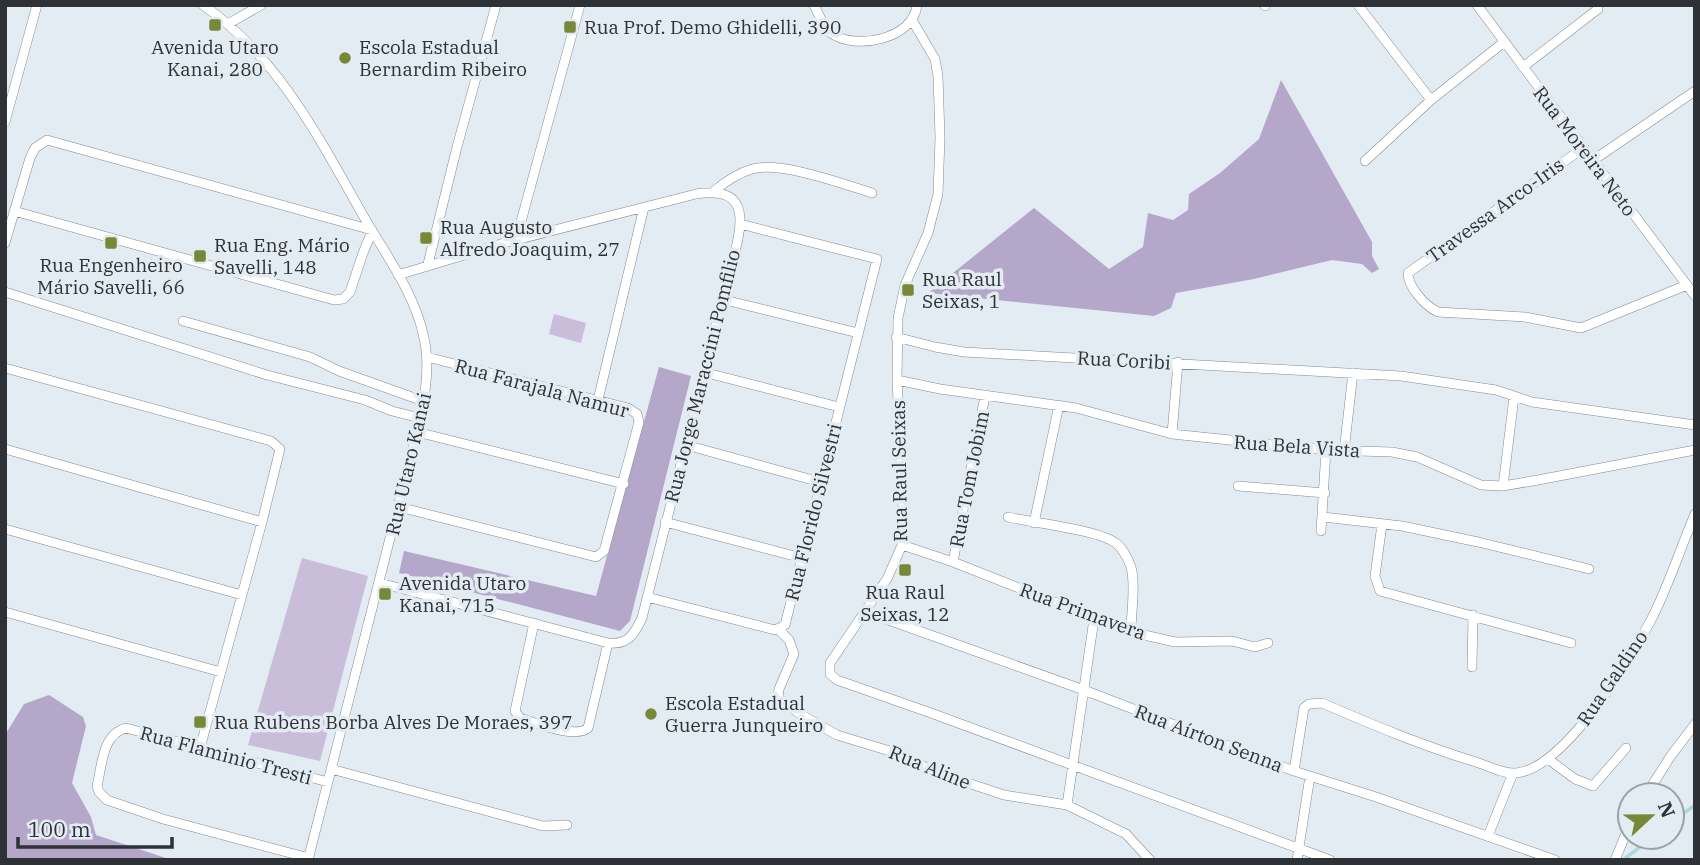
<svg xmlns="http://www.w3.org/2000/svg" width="1700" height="865" font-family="'IBM Plex Serif',serif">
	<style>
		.green { fill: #c9bdda }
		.forest { fill: #b5a7ca }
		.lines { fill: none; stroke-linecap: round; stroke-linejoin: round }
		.stream { stroke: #aadcde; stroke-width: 3.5 }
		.minor-casing { stroke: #838a92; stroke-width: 10 }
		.minor { stroke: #fff; stroke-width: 9 }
		.poi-dot { fill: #778837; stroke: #e3ebf3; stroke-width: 2.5 }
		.labels { text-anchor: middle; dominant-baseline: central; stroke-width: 7; stroke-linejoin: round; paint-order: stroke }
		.poi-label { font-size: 19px; fill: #2e3135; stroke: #e3ebf3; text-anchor: start }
		.street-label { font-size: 19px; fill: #2e3135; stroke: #e3ebf3 }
	</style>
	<rect width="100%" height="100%" fill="#e3ebf3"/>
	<path class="green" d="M 554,314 L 586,323 L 581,343 L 549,334 Z
		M 302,558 L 368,576 L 320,761 L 248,745 Z"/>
	<path class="forest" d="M 1281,80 L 1372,242 L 1372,256 L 1379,269 L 1372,273 L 1362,264 L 1332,260 L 1254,279 L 1176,293 L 1171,308 L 1154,316 L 928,293 L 1034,208 L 1109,269 L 1143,247 L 1148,213 L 1173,220 L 1188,210 L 1189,194 L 1220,173 L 1259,139 Z
		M 659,367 L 691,376 L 630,621 L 620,631 L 399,573 L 404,551 L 596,596 Z
		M 49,695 L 83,717 L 86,726 L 72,783 L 91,817 L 96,835 L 172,860 L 5,860 L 5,735 L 24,704 Z"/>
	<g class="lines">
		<path class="stream" d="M 1672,822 L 1695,805
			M 1623,860 L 1653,837"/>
		<defs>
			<path id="minor" d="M 203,5 C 281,59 322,144 368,224 C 389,259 416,297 424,338 C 431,369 424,401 417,432 L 308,860
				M 814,5 C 819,15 823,26 831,33 C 855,51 914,39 917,5
				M 1358,5 L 1431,100
				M 1477,5 L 1695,296
				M 1265,6 L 1266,5
				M 912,20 L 935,59 L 938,76 L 940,138 L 938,194 L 928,233 L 905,285 L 898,318 L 897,380 L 903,508 L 902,545 L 887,579 L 830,663 L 830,674 L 837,680 L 931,713 L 1330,860
				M 228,24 L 261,5
				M 1523,67 L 1598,9
				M 5,122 L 37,5
				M 1583,148 L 1408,273 C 1408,287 1425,306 1438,312 L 1525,317 L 1581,328 L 1687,285
				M 1365,161 L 1431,100 L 1504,42
				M 1592,161 L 1695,91
				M 714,191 C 725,182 738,173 752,169 C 781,161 843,184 872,193
				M 14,211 L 334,300 L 343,299 L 350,292 L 363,253 L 372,231
				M 516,240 L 580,5
				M 5,243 L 30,158 L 35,148 L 47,140 L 372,230
				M 428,264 L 457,147 L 496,5
				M 5,292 L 267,375 L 365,400 L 392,411 L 420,418
				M 721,299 L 858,333
				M 183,321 L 310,357 L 339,371 L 423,401
				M 896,337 L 935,347 L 964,352 L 1401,376 L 1496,390 L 1532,402 L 1695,425
				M 5,368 L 271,441 L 280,449 L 262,522 L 200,748
				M 703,372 L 839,407
				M 897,380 L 940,389 L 1076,408 L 1172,434 L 1326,450 L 1392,452 L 1417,457 L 1481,485 L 1503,486 L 1538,480 L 1695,450
				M 598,400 L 644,207
				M 417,432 L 624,484
				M 1172,434 L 1178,362
				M 686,445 L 820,482
				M 5,449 L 262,522
				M 1344,451 L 1353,373
				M 1238,486 L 1325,493
				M 1503,486 L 1514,397
				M 399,507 L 596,557 L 604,551 L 639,422 L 637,414 L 628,408 L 427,357
				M 1008,517 C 1033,523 1101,530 1117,544 C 1124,550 1128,559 1131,567 C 1136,586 1131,612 1131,632
				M 1323,517 L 1402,526 L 1478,542 L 1589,569
				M 665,522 L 802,558
				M 1034,523 L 1059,405
				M 1382,524 L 1375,576 L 1380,591 L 1571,643
				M 5,529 L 242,595
				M 1321,531 L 1326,450
				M 902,545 L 953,562 L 1131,632 L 1175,642 L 1232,641 L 1255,647 L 1268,643
				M 953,562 L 985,396
				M 380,583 L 608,643 C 628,645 634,635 642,618 L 727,282 C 736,243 763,183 696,194 L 504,243 L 398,275
				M 647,597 L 775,630 L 785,625 L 877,259 L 740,224
				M 5,612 L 221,672
				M 866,612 L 1084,690 L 1294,771 L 1376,797 L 1555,860
				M 534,623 L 515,711 L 520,718 C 536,723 576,739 588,728 L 608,643
				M 779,630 L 789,640 L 794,654 L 779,689 L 778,698 L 800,714 L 837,735 L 903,755 L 932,771 L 1004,795 L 1067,805 L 1126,834 L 1150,860
				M 1472,667 L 1473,615
				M 1548,759 L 1575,779 L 1593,786 L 1626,748
				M 331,769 L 543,826 L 567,825
				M 1294,771 L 1304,708 L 1309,704 L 1322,703 C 1373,725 1423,746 1476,762 C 1488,766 1503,774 1516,773 C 1564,769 1629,661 1650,622 C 1668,588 1680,549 1695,514
				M 1646,795 L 1670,757 L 1695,724
				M 1067,805 L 1094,619
				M 1488,836 L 1513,773
				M 309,858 L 163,819 L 107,800 L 99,792 L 97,786 C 102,766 102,734 126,728 L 328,782
				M 1297,860 L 1310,776
				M 1615,860 L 1630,824"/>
		</defs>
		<use href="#minor" class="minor-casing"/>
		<use href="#minor" class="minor"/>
	</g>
	<g class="poi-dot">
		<rect x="208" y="18" width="14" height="14" rx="3.5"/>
		<rect x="563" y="20" width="14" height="14" rx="3.5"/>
		<circle cx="345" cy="58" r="7"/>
		<rect x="419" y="231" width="14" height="14" rx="3.5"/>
		<rect x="104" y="236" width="14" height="14" rx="3.5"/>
		<rect x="193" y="249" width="14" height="14" rx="3.5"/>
		<rect x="901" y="283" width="14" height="14" rx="3.5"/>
		<rect x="898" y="563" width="14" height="14" rx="3.5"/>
		<rect x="378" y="587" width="14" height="14" rx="3.5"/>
		<circle cx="651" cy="714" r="7"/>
		<rect x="193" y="715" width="14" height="14" rx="3.5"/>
	</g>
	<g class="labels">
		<g class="poi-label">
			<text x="584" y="27">Rua Prof. Demo Ghidelli, 390</text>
			<text x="215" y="47" text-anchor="middle">Avenida Utaro<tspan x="215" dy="22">Kanai, 280</tspan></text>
			<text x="359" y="47">Escola Estadual<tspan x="359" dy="22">Bernardim Ribeiro</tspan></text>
			<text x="440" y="227">Rua Augusto<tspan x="440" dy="22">Alfredo Joaquim, 27</tspan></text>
			<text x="214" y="245">Rua Eng. Mário<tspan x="214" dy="22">Savelli, 148</tspan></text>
			<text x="111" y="265" text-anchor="middle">Rua Engenheiro<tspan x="111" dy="22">Mário Savelli, 66</tspan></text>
			<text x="922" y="279">Rua Raul<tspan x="922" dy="22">Seixas, 1</tspan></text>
			<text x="399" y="583">Avenida Utaro<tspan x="399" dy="22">Kanai, 715</tspan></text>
			<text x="905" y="592" text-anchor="middle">Rua Raul<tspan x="905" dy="22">Seixas, 12</tspan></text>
			<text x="665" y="703">Escola Estadual<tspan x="665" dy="22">Guerra Junqueiro</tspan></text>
			<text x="214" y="722">Rua Rubens Borba Alves De Moraes, 397</text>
		</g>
		<g class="street-label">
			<text transform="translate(1585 151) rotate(53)">Rua Moreira Neto</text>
			<text transform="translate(1495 210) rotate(-36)">Travessa Arco-Iris</text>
			<text transform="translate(1124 360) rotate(3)">Rua Coribi</text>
			<text transform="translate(702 376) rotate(-76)">Rua Jorge Maraccini Pomfilio</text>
			<text transform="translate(542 388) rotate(15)">Rua Farajala Namur</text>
			<text transform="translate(1297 446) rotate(4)">Rua Bela Vista</text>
			<text transform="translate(408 464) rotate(-77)">Rua Utaro Kanai</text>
			<text transform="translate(899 471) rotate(-91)">Rua Raul Seixas</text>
			<text transform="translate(969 479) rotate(-79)">Rua Tom Jobim</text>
			<text transform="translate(813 512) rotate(-76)">Rua Florido Silvestri</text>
			<text transform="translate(1083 611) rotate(20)">Rua Primavera</text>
			<text transform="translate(1612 678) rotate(-56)">Rua Galdino</text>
			<text transform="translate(1209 738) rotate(21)">Rua Aírton Senna</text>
			<text transform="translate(226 755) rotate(15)">Rua Flaminio Tresti</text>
			<text transform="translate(930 767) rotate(22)">Rua Aline</text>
		</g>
	</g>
	<rect width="1700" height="865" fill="none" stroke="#2e3135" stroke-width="14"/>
	<g transform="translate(1651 816) rotate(68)"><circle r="33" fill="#e3ebf3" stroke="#9ba1a7" stroke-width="2"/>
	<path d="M0-5L12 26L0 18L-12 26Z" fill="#778837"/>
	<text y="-10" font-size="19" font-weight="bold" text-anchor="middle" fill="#2e3135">N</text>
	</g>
	<path d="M18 837v10h154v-10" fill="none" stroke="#2e3135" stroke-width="3.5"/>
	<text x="28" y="837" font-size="21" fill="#2e3135" stroke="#e3ebf3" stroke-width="5" paint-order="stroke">100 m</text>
</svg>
